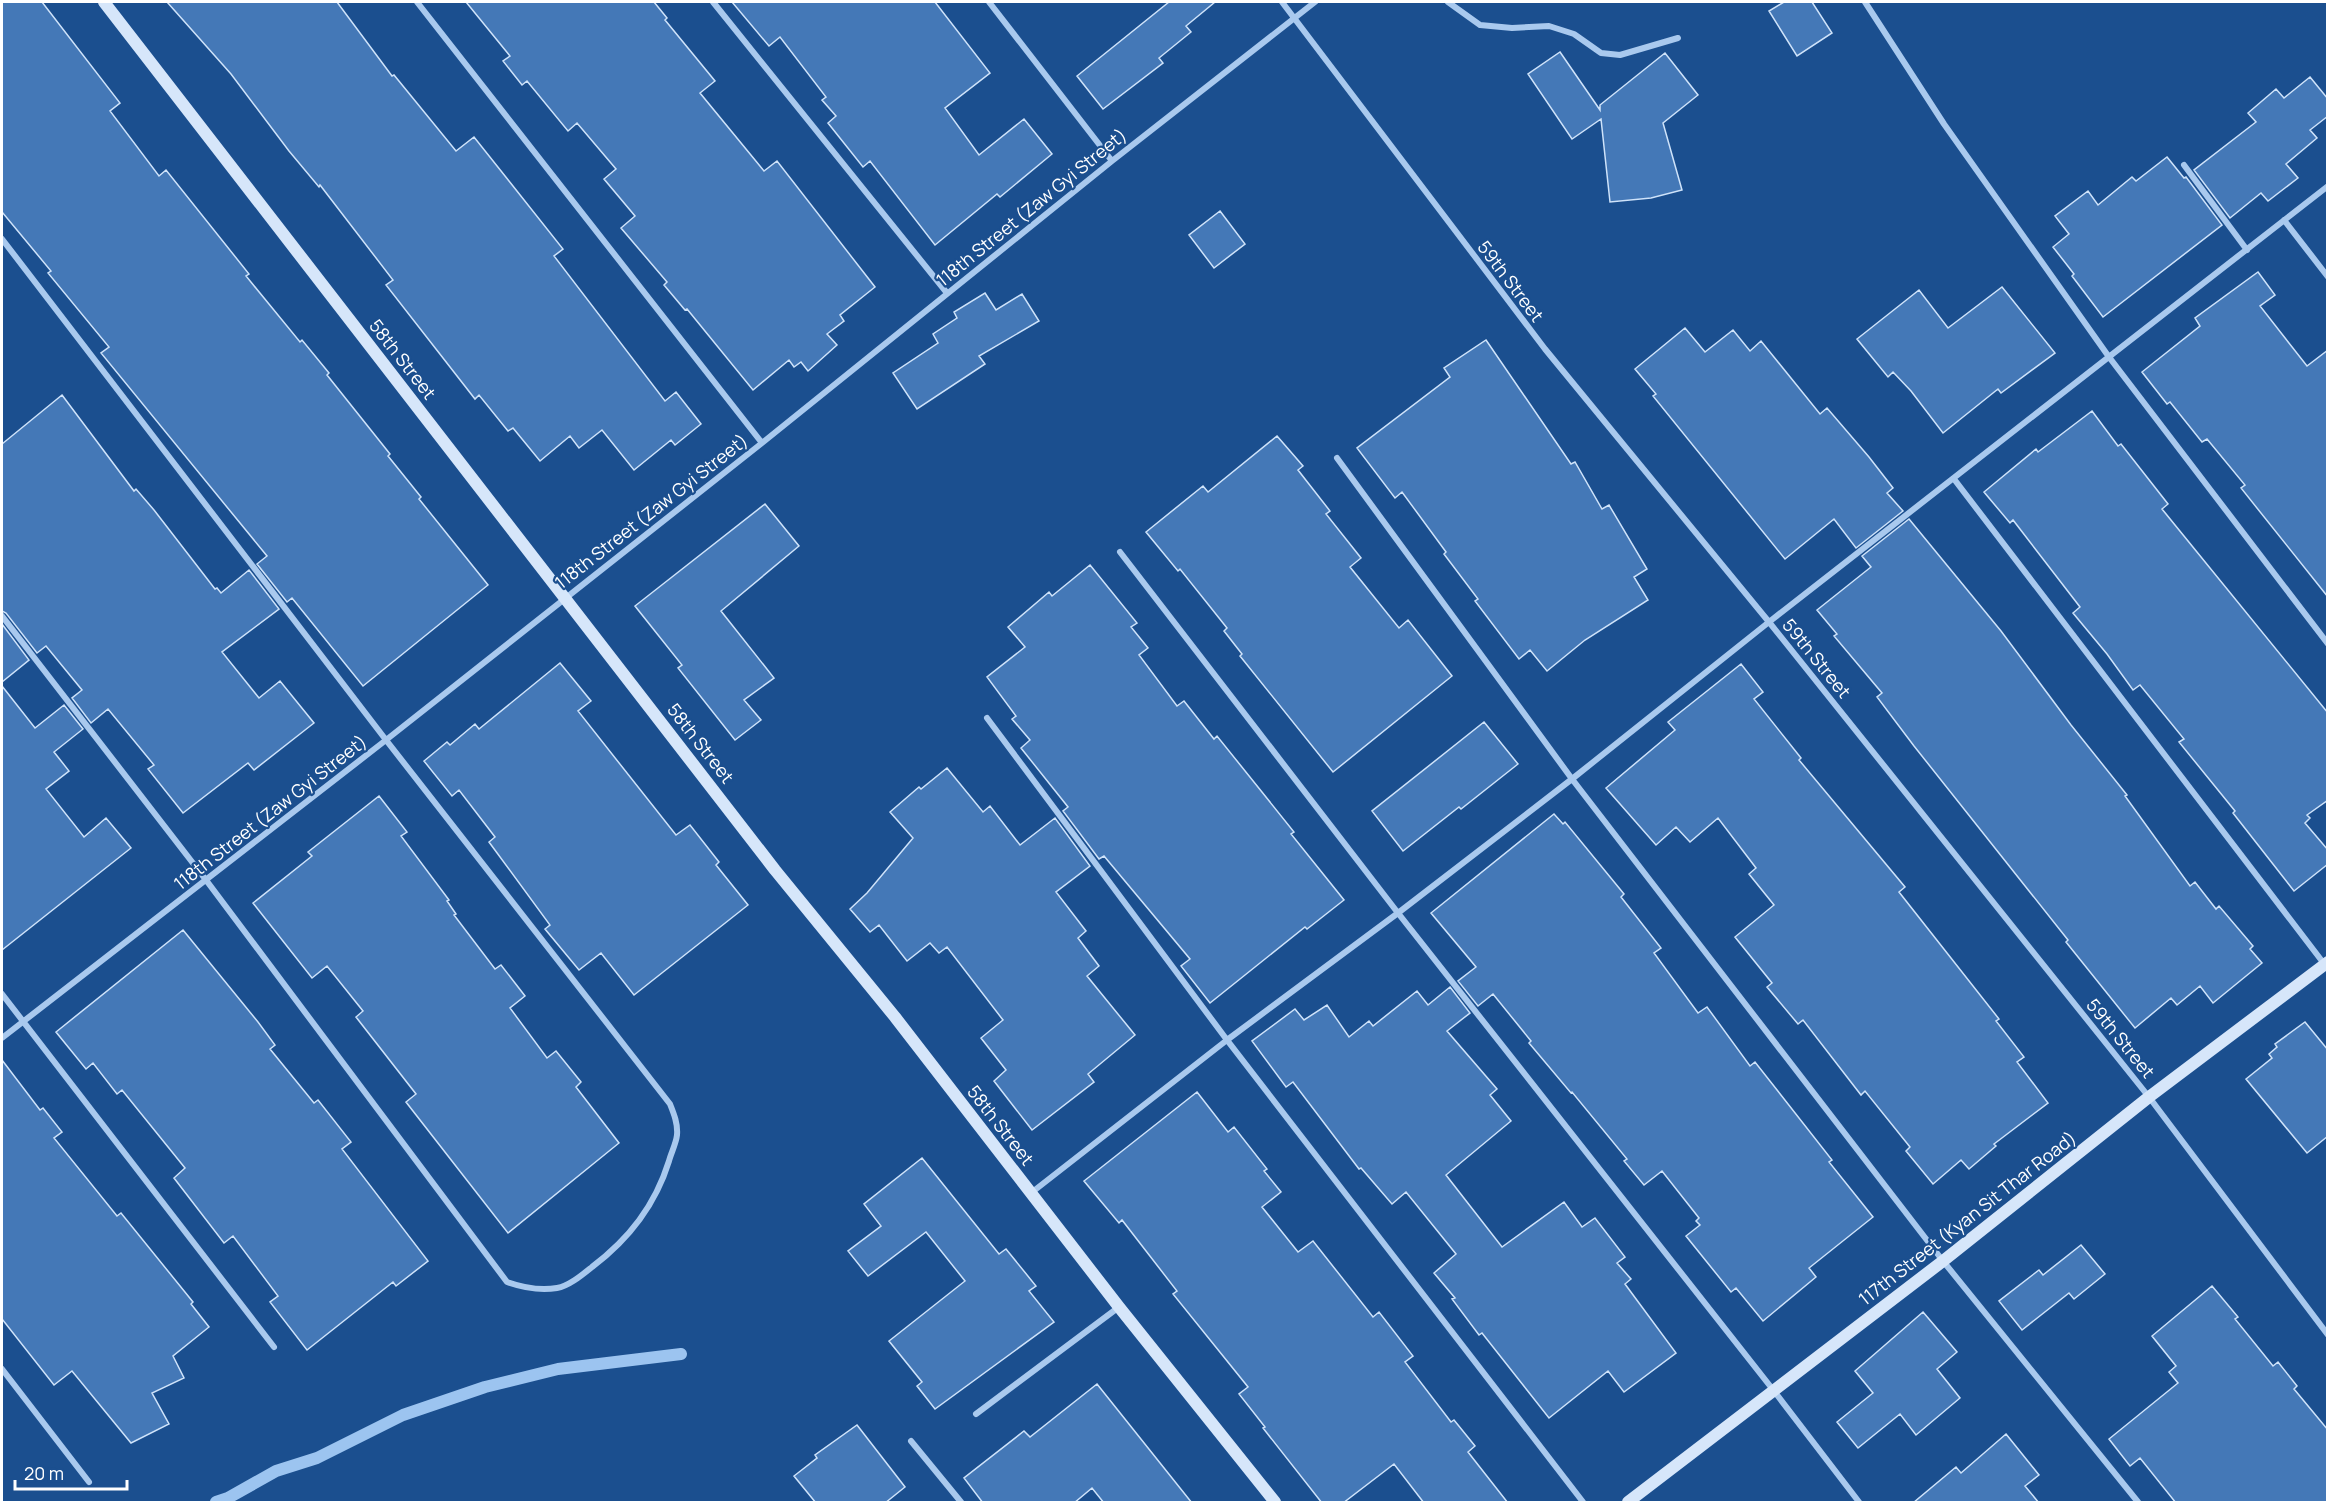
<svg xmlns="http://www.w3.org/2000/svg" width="2329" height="1504" font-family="Manrope,sans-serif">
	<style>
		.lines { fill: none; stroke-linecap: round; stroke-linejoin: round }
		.stream { stroke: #9cc4f0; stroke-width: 12 }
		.building { fill: #4478b7; stroke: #cfe3fa; stroke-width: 1.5 }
		.street { stroke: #a9c9ee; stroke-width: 6 }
		.secondary { stroke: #d6e6fa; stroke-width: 12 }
		.labels { text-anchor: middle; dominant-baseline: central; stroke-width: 4.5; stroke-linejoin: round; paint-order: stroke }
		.street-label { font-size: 18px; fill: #fff; stroke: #1b4f8f }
	</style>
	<rect width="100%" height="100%" fill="#1b4f8f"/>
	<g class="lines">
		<path class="stream" d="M 216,1502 L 228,1498 L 276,1471 L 317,1458 L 403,1415 L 485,1387 L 558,1369 L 681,1354"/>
	</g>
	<path class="building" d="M 2,2 L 42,2 L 120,103 L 110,111 L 159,176 L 166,170 L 249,274 L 246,276 L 300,342 L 302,340 L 329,373 L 327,375 L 390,454 L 388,456 L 421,497 L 419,499 L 488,585 L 363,686 L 292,598 L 287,602 L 257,564 L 267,556 L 101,353 L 109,347 L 48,273 L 51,271 L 2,212 Z
		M 167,2 L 337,2 L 392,76 L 394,75 L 456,151 L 474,137 L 563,249 L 554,256 L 665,401 L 676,392 L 701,424 L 675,445 L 671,440 L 634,470 L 602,430 L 579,448 L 570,436 L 540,461 L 513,428 L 508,431 L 479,395 L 475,399 L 386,285 L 393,280 L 320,185 L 319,187 L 289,151 L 231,74 Z
		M 466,2 L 654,2 L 667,18 L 665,20 L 715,81 L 700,93 L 764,171 L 777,161 L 875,287 L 840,315 L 844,321 L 827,334 L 837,345 L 808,371 L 801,362 L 794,367 L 789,360 L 753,390 L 687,309 L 685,310 L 664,285 L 667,282 L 621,228 L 635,216 L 604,179 L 616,169 L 577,123 L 568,131 L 527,81 L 522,85 L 503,61 L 510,56 Z
		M 732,2 L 935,2 L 990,73 L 945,108 L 979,155 L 1024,119 L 1052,154 L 1000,197 L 997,194 L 935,245 L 870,161 L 863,167 L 828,123 L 836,116 L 822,100 L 826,97 L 780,37 L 769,46 Z
		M 1169,2 L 1215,2 L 1186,26 L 1191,32 L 1159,58 L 1163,63 L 1103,109 L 1077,76 Z
		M 1784,2 L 1812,2 L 1832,33 L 1797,56 L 1769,11 Z
		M 1560,52 L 1600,110 L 1600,105 L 1665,53 L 1698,95 L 1663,123 L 1682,190 L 1651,198 L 1610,202 L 1601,119 L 1572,139 L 1528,74 Z
		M 2310,77 L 2328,99 L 2328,116 L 2310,130 L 2317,138 L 2286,164 L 2298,178 L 2268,201 L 2261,193 L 2230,218 L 2194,170 L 2256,122 L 2248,113 L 2276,89 L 2284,98 Z
		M 2167,157 L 2184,178 L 2186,177 L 2222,225 L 2103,317 L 2072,276 L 2074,274 L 2053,247 L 2069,234 L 2055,216 L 2088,191 L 2098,205 L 2132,177 L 2136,181 Z
		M 1220,211 L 1245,244 L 1214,268 L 1189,235 Z
		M 2258,272 L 2275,295 L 2260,306 L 2307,366 L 2328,350 L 2328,597 L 2241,488 L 2245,485 L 2207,439 L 2202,442 L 2170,402 L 2167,404 L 2142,372 L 2200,326 L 2195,318 Z
		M 2002,287 L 2055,353 L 2001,393 L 1998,389 L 1943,433 L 1911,391 L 1893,372 L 1888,377 L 1857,339 L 1919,290 L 1948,328 Z
		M 985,293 L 996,310 L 1022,294 L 1039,321 L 979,356 L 985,364 L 917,409 L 893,373 L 938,343 L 933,334 L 957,318 L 954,312 Z
		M 1685,328 L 1705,352 L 1733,330 L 1750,351 L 1761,341 L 1820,414 L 1827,408 L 1869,457 L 1893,488 L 1887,493 L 1903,511 L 1856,548 L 1834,519 L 1785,559 L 1653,396 L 1656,394 L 1635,369 Z
		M 1486,340 L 1571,464 L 1575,462 L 1602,509 L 1609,505 L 1647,569 L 1634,577 L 1648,600 L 1585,640 L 1547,671 L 1530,650 L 1519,659 L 1475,601 L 1478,599 L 1444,554 L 1446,552 L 1402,492 L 1395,498 L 1357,448 L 1450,377 L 1444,368 Z
		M 62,395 L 134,491 L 136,489 L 154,510 L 215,589 L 217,588 L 221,593 L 249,570 L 279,609 L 222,652 L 259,698 L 280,681 L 314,723 L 254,770 L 248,763 L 183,813 L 148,769 L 154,765 L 108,709 L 91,723 L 72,698 L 82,690 L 46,646 L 37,653 L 6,613 L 2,611 L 2,444 Z
		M 2092,411 L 2118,446 L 2121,444 L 2168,504 L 2162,509 L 2328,713 L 2328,800 L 2307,815 L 2310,818 L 2305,823 L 2328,850 L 2328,864 L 2294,891 L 2233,813 L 2235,811 L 2179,742 L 2184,739 L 2140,685 L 2133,690 L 2107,654 L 2073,613 L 2080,607 L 2013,520 L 2010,523 L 1984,492 L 2036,449 L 2038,452 Z
		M 1277,436 L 1303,466 L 1298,470 L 1330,511 L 1326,514 L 1361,558 L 1350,567 L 1399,628 L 1408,620 L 1452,676 L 1333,772 L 1240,656 L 1242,654 L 1224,631 L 1227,628 L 1180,569 L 1178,571 L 1146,532 L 1203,486 L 1208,492 Z
		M 765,504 L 799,546 L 721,611 L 774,678 L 744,700 L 761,720 L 735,740 L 678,668 L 682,665 L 635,606 Z
		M 1909,519 L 2001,631 L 2071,725 L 2127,795 L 2125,796 L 2190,886 L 2195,882 L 2216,909 L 2219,906 L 2253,946 L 2250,949 L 2262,963 L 2213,1003 L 2200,986 L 2177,1005 L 2171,998 L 2135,1028 L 2066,942 L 2068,940 L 1914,746 L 1877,697 L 1882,693 L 1834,636 L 1837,634 L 1817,610 L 1871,567 L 1862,556 Z
		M 1090,565 L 1137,623 L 1131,627 L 1148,648 L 1139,655 L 1177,706 L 1184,701 L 1214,739 L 1217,736 L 1294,832 L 1291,834 L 1344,900 L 1307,929 L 1305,927 L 1210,1003 L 1181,966 L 1190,959 L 1104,856 L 1099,859 L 1063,811 L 1068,807 L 1021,748 L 1030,740 L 1012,719 L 1016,716 L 987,677 L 1025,647 L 1008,627 L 1049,592 L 1052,596 Z
		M 2,624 L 29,660 L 2,682 Z
		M 560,663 L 591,701 L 578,711 L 676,835 L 690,825 L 719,862 L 716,865 L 748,905 L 634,995 L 601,953 L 579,970 L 545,929 L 550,925 L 489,842 L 495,837 L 459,790 L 452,796 L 424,761 L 447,742 L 450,745 L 475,724 L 479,729 Z
		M 1741,664 L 1763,692 L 1754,699 L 1801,758 L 1799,760 L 1905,887 L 1899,892 L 1999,1019 L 1996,1021 L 2024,1057 L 2017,1062 L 2048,1103 L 1994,1144 L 1996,1146 L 1969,1169 L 1961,1160 L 1933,1184 L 1906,1151 L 1910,1147 L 1865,1091 L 1861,1095 L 1803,1020 L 1798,1024 L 1767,987 L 1772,983 L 1735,937 L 1774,905 L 1749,874 L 1756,868 L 1718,818 L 1690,842 L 1676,827 L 1656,845 L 1606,788 L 1675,730 L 1668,722 Z
		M 2,686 L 35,728 L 64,705 L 83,729 L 54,752 L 69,771 L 46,789 L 84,837 L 106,818 L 131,848 L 2,950 Z
		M 1484,722 L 1518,764 L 1461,809 L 1459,807 L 1403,851 L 1372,811 Z
		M 947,768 L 983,812 L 990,806 L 1020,845 L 1055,818 L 1090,866 L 1056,892 L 1086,931 L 1078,938 L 1099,966 L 1087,976 L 1135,1035 L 1088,1074 L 1094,1082 L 1032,1130 L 994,1081 L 1006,1070 L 981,1038 L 1003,1020 L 947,947 L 939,953 L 930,943 L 907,961 L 879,925 L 870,932 L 850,909 L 867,893 L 913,838 L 890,812 L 919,787 L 921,789 Z
		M 379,796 L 407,832 L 401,836 L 449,900 L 447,901 L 456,914 L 454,915 L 495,969 L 501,965 L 525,996 L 510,1008 L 547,1058 L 556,1051 L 581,1082 L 576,1087 L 619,1143 L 508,1233 L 406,1102 L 416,1094 L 356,1017 L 363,1011 L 327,966 L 312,978 L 253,903 L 312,856 L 308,852 Z
		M 1554,814 L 1563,824 L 1565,822 L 1624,894 L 1621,897 L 1661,948 L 1654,953 L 1698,1013 L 1707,1007 L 1750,1066 L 1755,1062 L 1832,1160 L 1829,1162 L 1873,1217 L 1809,1268 L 1816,1277 L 1763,1321 L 1736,1288 L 1731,1292 L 1686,1236 L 1700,1225 L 1696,1221 L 1699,1218 L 1662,1171 L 1644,1185 L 1624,1161 L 1627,1159 L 1572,1092 L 1571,1093 L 1529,1043 L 1531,1041 L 1493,994 L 1478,1006 L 1458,981 L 1476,967 L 1431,913 Z
		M 183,930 L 258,1022 L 275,1045 L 270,1049 L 314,1103 L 318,1100 L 351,1142 L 342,1149 L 428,1261 L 396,1286 L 393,1282 L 307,1350 L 270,1302 L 278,1296 L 233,1236 L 224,1243 L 174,1178 L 185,1168 L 122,1090 L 117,1094 L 93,1063 L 86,1069 L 56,1032 Z
		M 1450,987 L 1470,1013 L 1447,1031 L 1497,1089 L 1490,1095 L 1511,1121 L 1446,1175 L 1502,1247 L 1564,1202 L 1582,1227 L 1595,1218 L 1625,1257 L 1617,1263 L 1631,1279 L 1625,1284 L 1676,1353 L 1624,1392 L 1608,1371 L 1549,1418 L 1482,1333 L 1479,1335 L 1452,1299 L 1455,1298 L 1434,1273 L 1456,1254 L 1406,1192 L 1392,1204 L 1361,1168 L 1359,1169 L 1293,1082 L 1286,1087 L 1252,1041 L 1295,1009 L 1304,1020 L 1327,1005 L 1349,1037 L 1369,1021 L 1373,1026 L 1417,991 L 1428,1005 Z
		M 2305,1022 L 2328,1050 L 2328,1136 L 2307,1153 L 2246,1079 L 2272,1058 L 2269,1054 L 2277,1047 L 2275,1044 Z
		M 2,1060 L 40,1110 L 43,1108 L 62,1132 L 54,1138 L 117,1216 L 121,1213 L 193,1302 L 191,1304 L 209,1327 L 173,1356 L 184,1378 L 152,1393 L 169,1424 L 131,1443 L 72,1371 L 54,1385 L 2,1319 Z
		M 1197,1092 L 1228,1132 L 1234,1127 L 1267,1169 L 1264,1171 L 1281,1192 L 1262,1207 L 1298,1252 L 1313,1241 L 1373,1317 L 1379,1312 L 1413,1356 L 1405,1362 L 1451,1422 L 1454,1420 L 1475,1446 L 1468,1452 L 1508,1503 L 1424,1503 L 1394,1464 L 1343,1503 L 1322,1503 L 1263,1428 L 1265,1427 L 1239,1394 L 1248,1387 L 1173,1294 L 1177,1291 L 1122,1220 L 1119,1223 L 1084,1181 Z
		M 922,1158 L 999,1254 L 1006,1249 L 1036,1286 L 1029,1291 L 1054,1322 L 935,1409 L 917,1386 L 922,1382 L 889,1341 L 965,1281 L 926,1232 L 868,1276 L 848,1251 L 881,1226 L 864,1204 Z
		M 2081,1245 L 2105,1274 L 2074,1299 L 2069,1293 L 2022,1330 L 1999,1301 L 2039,1270 L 2043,1275 Z
		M 2212,1286 L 2238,1317 L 2235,1319 L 2273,1366 L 2278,1362 L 2297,1386 L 2294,1389 L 2328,1430 L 2328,1503 L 2176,1503 L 2140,1458 L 2130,1466 L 2109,1439 L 2178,1383 L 2169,1372 L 2176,1366 L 2152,1336 Z
		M 1923,1312 L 1957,1352 L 1937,1369 L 1960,1398 L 1916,1435 L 1900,1414 L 1858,1448 L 1837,1422 L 1873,1393 L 1855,1371 Z
		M 1097,1384 L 1192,1503 L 1104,1503 L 1092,1488 L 1074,1503 L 983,1503 L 964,1478 L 1024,1431 L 1030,1437 Z
		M 857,1425 L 905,1487 L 885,1503 L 816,1503 L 794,1476 L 817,1458 L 815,1455 Z
		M 2006,1434 L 2039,1475 L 2025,1486 L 2039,1503 L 1913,1503 L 1956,1467 L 1961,1473 Z"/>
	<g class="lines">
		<path class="street" d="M 417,2 L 762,443
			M 713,2 L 947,293
			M 989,2 L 1112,161
			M 1282,2 L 1545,349 L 1769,622 L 2149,1097 L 2328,1335
			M 1448,2 L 1480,25 L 1512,28 L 1549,26 L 1574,34 L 1601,53 L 1620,55 L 1678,38
			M 1865,2 L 1944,124 L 2109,357 L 2328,644
			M 2184,165 L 2247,250
			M 2284,220 L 2328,277
			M 2,239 L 386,740 L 670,1104 C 674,1114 678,1124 677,1135 C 676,1144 671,1153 669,1161 C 655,1206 629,1239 592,1267 C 582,1275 569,1286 557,1288 C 539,1291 524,1288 507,1282 L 206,880 L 2,616
			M 1337,458 L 1572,779 L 1943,1261 L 2138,1502
			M 1954,479 L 2325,965
			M 1120,552 L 1398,913 L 1774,1391 L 1859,1502
			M 987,718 L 1227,1040 L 1583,1502
			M 2,994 L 274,1347
			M 2,1038 L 386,740 L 762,443 L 1112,161 L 1315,2
			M 1031,1193 L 1227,1040 L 1398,913 L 1572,779 L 1769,622 L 2328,186
			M 2,1369 L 89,1482
			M 976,1414 L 1119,1307
			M 911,1441 L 961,1502"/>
		<path class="secondary" d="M 104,2 L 775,870 L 895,1017 L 1119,1307 L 1275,1502
			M 1628,1502 L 1943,1261 L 2149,1097 L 2328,962"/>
	</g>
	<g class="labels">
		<g class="street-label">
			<text transform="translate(1031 207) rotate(-39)">118th Street (Zaw Gyi Street)</text>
			<text transform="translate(1511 281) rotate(53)">59th Street</text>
			<text transform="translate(403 359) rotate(52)">58th Street</text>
			<text transform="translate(651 511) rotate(-38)">118th Street (Zaw Gyi Street)</text>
			<text transform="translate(1817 658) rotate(51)">59th Street</text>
			<text transform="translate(701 743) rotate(52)">58th Street</text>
			<text transform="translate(270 812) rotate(-38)">118th Street (Zaw Gyi Street)</text>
			<text transform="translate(2121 1038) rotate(51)">59th Street</text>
			<text transform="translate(1001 1125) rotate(52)">58th Street</text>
			<text transform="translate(1967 1218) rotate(-38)">117th Street (Kyan Sit Thar Road)</text>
		</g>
	</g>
	<rect width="2329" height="1504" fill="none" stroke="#ffffff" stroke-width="6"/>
	<path d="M15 1480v9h112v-9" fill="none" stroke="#ffffff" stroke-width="3"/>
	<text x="24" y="1480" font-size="18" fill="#ffffff" stroke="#1b4f8f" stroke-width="4.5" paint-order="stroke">20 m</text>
</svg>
